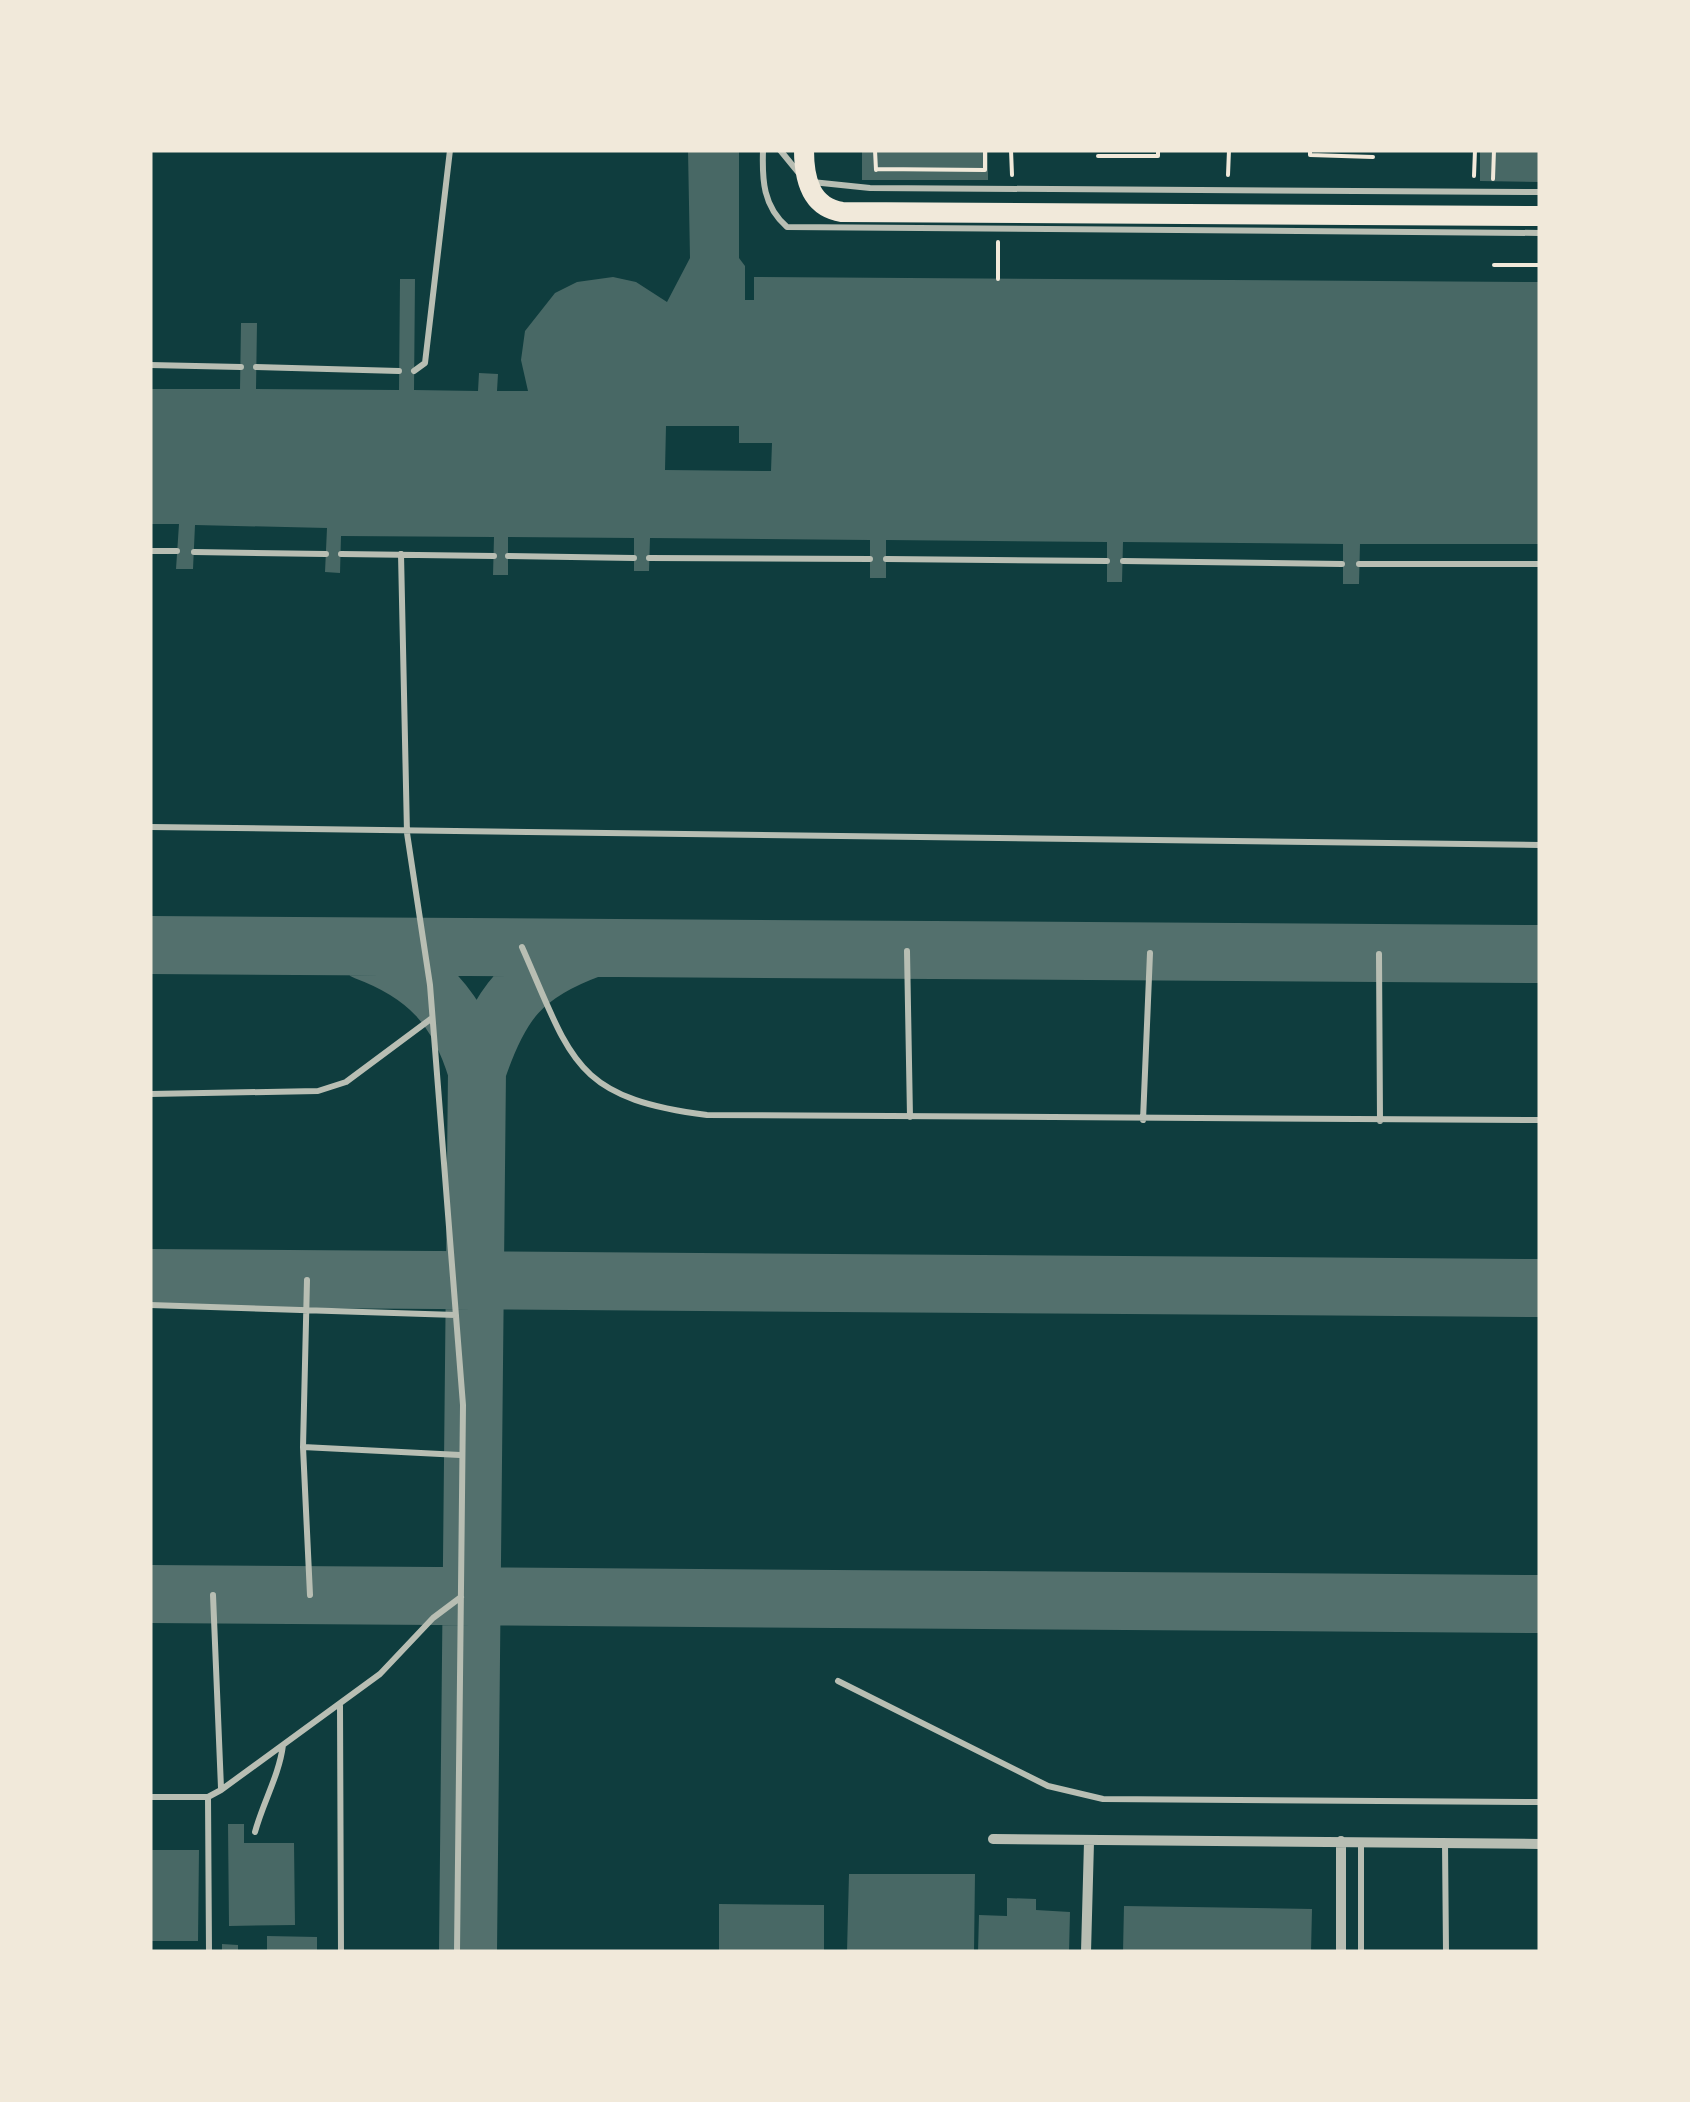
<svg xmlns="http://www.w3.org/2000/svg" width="1690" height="2102" font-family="'Nunito Sans',sans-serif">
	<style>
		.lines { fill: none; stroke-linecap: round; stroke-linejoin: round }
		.taxiway { stroke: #53706d; stroke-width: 58 }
		.building { fill: #486865; fill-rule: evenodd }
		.path { stroke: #f1e9da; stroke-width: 4 }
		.service { stroke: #b8beb3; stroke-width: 6 }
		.minor { stroke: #b8beb3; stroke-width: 10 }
		.trunk { stroke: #f1e9da; stroke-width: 20 }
	</style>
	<rect width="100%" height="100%" fill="#0f3d3e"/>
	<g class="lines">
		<path class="taxiway" d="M 150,945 L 1540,954
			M 365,951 C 427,974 458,1008 477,1071
			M 150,1278 L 1540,1288
			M 150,1594 L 1540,1604
			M 468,1952 L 477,1071 C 500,1003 522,974 590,949"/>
	</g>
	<path class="building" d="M 688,150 L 739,150 L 739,258 L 745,266 L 745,300 L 754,300 L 754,277 L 1540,282 L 1540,544 L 1360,544 L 1359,584 L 1343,584 L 1343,544 L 1123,542 L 1122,582 L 1107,582 L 1107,542 L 886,540 L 886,578 L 870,578 L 870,540 L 650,538 L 649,571 L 634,571 L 634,538 L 508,537 L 508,575 L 493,575 L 494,537 L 341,536 L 340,573 L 325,572 L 327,528 L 195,525 L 193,569 L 176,569 L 179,524 L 150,524 L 150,389 L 240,389 L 241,323 L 257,323 L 256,389 L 399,390 L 400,279 L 415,279 L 414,390 L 478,391 L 479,373 L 498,374 L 497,391 L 528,391 L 521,360 L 525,331 L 555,293 L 577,282 L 613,277 L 636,282 L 667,302 L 690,258 ZM 666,426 L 739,426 L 739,443 L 772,443 L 771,471 L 665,470 Z
		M 862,150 L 988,150 L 988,180 L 862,180 Z
		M 1480,150 L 1540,150 L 1540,182 L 1480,181 Z
		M 228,1824 L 244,1824 L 244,1843 L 294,1843 L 295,1925 L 229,1926 Z
		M 150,1850 L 199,1850 L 198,1941 L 150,1941 Z
		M 849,1874 L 975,1874 L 974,1952 L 847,1952 Z
		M 1007,1898 L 1036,1899 L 1036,1910 L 1070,1912 L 1069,1952 L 978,1952 L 979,1915 L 1007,1916 Z
		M 719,1904 L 824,1905 L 824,1952 L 719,1952 Z
		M 1124,1906 L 1312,1909 L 1311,1952 L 1123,1952 Z
		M 267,1936 L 317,1937 L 317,1952 L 267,1952 Z
		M 222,1944 L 238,1945 L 238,1952 L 222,1952 Z"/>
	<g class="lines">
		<path class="path" d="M 875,150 L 876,170
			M 1011,150 L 1012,175
			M 1310,150 L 1310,155 L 1373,157
			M 1098,156 L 1158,156 L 1158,150
			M 876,169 L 985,170
			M 985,170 L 985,150
			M 1228,175 L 1229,150
			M 1474,176 L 1475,150
			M 1493,179 L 1494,150
			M 998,242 L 998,279
			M 1494,265 L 1540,265"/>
		<path class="service" d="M 763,150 C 762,180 763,206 787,227 L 1540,233
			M 780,150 L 798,172
			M 812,182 L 870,188 L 1540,192
			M 150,365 L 241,367
			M 256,367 L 399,371
			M 414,371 L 425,363 L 450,150
			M 150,551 L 177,551
			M 194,552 L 326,554
			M 341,554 L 494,556
			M 401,554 L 407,833 L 430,985 L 463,1405 L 457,1952
			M 508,556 L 634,558
			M 649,558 L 870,559
			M 886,559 L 1107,561
			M 1123,561 L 1342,564
			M 1359,564 L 1540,564
			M 150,827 L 1540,845
			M 522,947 C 572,1060 573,1098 707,1115 L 1540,1120
			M 907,951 L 910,1117
			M 1379,954 L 1380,1121
			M 150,1094 L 318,1091 L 346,1082 L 432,1018
			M 1143,1120 L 1150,953
			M 307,1280 L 303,1447 L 310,1595
			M 150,1305 L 456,1315
			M 303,1447 L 460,1455
			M 213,1595 L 221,1788
			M 838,1681 L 1048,1786 L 1103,1799 L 1540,1802
			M 340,1706 L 341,1952
			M 150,1797 L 208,1797 L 221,1790 L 380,1674 L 433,1618 L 461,1597
			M 208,1797 L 209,1952
			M 255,1832 C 263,1802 279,1776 283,1745
			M 1361,1843 L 1361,1952
			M 1445,1843 L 1446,1952"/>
		<path class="minor" d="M 993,1839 L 1540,1844
			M 1086,1952 L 1089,1842
			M 1341,1952 L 1341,1841"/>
		<path class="trunk" d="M 804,150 C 804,178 810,207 842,212 L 1540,216"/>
	</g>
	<rect width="1690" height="2102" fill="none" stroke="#f1e9da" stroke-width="305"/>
</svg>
